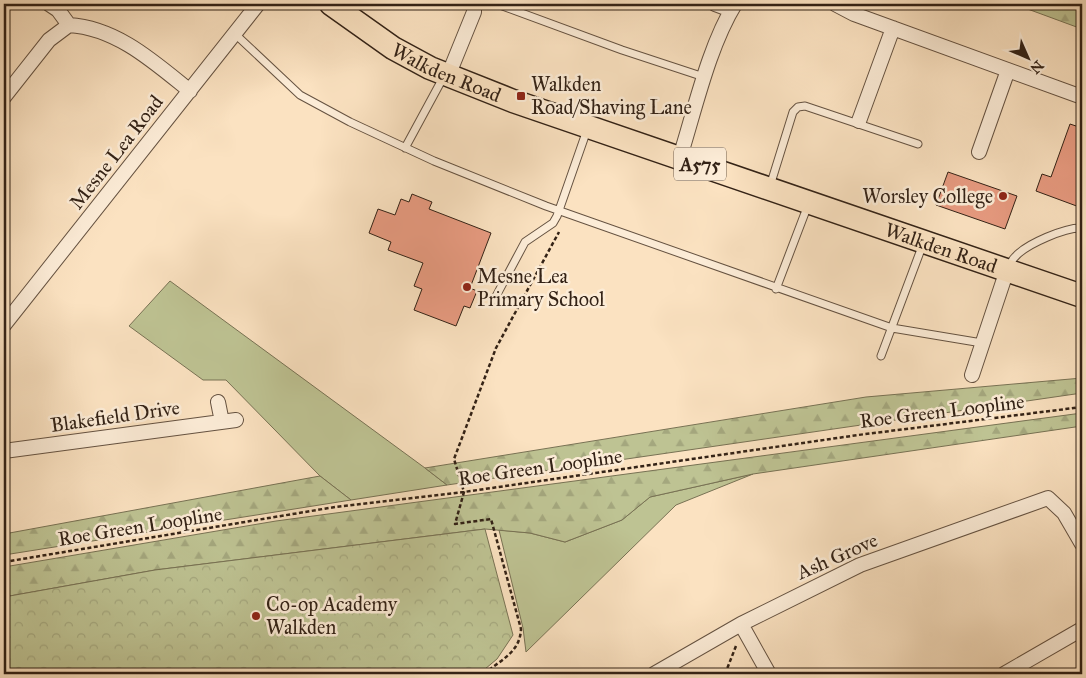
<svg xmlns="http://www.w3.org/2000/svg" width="1086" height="678" font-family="'IM FELL Great Primer',serif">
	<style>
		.green { fill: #bec393; stroke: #787254 }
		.forest { fill: url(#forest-firs); stroke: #787254 }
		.park { fill: url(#park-crowns); stroke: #787254 }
		.building { fill: #e89b81; stroke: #332216 }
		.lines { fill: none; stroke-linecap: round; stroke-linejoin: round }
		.service-casing { stroke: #655241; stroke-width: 9 }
		.minor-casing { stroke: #655241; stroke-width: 16 }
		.primary-casing { stroke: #332216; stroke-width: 25 }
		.path { stroke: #332216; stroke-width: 2.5; stroke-dasharray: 4 2.5; stroke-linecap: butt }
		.service { stroke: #fcecd7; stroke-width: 7 }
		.minor { stroke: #fcecd7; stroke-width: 14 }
		.primary { stroke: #fbe2c1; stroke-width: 22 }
		.poi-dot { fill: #8f2418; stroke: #fcecd7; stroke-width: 2 }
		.labels { text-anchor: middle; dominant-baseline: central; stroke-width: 5; stroke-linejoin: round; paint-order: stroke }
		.shield { fill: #fcecd7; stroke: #6f5f50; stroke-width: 1 }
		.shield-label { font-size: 19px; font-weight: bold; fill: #332216 }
		.street-label { font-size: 20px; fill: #332216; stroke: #fcecd7 }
		.poi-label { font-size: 20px; fill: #332216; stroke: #fcecd7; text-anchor: start }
	</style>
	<defs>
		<pattern id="forest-firs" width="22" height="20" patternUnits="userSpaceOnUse" patternTransform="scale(1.25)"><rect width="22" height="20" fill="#bec393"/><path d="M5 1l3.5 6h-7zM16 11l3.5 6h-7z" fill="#a4a77e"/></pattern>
		<pattern id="park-crowns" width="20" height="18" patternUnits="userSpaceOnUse" patternTransform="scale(1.25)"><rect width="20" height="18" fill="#bec393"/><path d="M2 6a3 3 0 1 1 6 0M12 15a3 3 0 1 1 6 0" fill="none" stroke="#a4a77e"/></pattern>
	</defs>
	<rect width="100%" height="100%" fill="#fbe2c1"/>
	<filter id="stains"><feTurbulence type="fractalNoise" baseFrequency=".004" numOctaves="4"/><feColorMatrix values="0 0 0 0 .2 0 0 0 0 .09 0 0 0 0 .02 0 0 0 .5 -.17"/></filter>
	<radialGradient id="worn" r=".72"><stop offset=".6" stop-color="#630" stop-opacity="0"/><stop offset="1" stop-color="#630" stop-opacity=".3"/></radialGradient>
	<path class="green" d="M 170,281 L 425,468 L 447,485 L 351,500 L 320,476 L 226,380 L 203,380 L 129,326 Z
		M 753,474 L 676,505 L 526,652 L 523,628 L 499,530 L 530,533 L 565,542 L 622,520 L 650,497 Z"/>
	<path class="forest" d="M 1014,4 L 1082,4 L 1082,29 Z
		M 1082,378 L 1082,393 L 447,485 L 425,468 L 866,397 Z
		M 1082,413 L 1082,426 L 753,474 L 650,497 L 622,520 L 565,542 L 530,533 L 485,529 L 155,570 L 4,597 L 4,567 L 276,521 Z
		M 320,476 L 351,500 L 4,555 L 4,534 Z"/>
	<path class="park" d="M 485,529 L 513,635 L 497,659 L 479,674 L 4,674 L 4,597 L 155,570 Z"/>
	<path class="building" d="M 1070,124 L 1082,128 L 1082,208 L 1036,191 L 1042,174 L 1051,177 Z
		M 948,172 L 1017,196 L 1005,229 L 936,205 Z
		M 412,194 L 432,202 L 429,209 L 491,233 L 470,288 L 477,291 L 470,308 L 464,306 L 456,326 L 414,310 L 422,289 L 414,286 L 423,263 L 388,250 L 391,242 L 369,233 L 378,209 L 395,215 L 401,199 L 409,202 Z"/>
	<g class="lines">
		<defs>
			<path id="service" d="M 497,4 L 622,50 L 704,77
				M 234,33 L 300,95 L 350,122 L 434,161 L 546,206 L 892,328 L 982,343
				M 405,148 L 444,76
				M 770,186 L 793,112 L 798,107 L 805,106 L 918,144
				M 1009,267 C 1011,264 1012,259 1015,257 C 1026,244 1066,227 1082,228
				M 776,289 L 808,205
				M 494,300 L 525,242 L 553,223 L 557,216 L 587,130
				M 881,356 L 923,244"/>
			<path id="minor" d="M 49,4 L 58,10 L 69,25 C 117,28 154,62 190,91
				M 715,4 L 731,10
				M 835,4 L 854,14 L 1082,97
				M 448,76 L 474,12 L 474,4
				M 4,97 L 49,40 L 69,25
				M 859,121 L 893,28
				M 979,152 L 1008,70
				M 680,157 C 695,109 709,46 735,4
				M 4,325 L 258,4
				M 972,375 L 1007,270
				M 218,402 L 222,422
				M 4,451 L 236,420
				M 741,624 L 769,674
				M 654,674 L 741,624 L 860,565 L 1048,498 L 1064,513 L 1082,544
				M 1004,674 L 1082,629"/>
			<g id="primary">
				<path id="s1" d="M 331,4 L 393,48 L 430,68 L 513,101 L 1082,296"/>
			</g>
		</defs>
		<use href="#service" class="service-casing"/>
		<use href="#minor" class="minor-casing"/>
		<use href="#primary" class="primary-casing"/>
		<path class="path" d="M 4,562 L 335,507 L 464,492 L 858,435 L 1082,407
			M 484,674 C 500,660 520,653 521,629 L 491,519 L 455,524 L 464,492 L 454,459 L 496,348 L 559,232
			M 725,674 L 736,646"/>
		<use href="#service" class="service"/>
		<use href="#minor" class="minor"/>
		<use href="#primary" class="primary"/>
	</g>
	<g class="poi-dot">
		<rect x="516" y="91" width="10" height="10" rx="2.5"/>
		<circle cx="1003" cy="196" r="5"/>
		<circle cx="467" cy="287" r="5"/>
		<circle cx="256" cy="616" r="5"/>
	</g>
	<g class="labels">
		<rect class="shield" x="674" y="147.5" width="52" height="33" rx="4"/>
		<g class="shield-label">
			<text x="700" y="164">A575</text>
		</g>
		<g class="street-label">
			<text stroke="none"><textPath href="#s1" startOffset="135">Walkden Road</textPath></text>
			<text transform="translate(116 152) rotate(-52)">Mesne Lea Road</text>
			<text stroke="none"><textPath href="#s1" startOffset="660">Walkden Road</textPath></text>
			<text transform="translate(942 411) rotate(-7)">Roe Green Loopline</text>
			<text transform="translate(115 416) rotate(-8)">Blakefield Drive</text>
			<text transform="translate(540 467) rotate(-8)">Roe Green Loopline</text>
			<text transform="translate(140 526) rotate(-9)">Roe Green Loopline</text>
			<text transform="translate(837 556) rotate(-24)">Ash Grove</text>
		</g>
		<g class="poi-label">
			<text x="531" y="84">Walkden<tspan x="531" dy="23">Road/Shaving Lane</tspan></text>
			<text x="993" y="196" text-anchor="end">Worsley College</text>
			<text x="477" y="276">Mesne Lea<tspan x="477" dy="23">Primary School</tspan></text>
			<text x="266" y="604">Co-op Academy<tspan x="266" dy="23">Walkden</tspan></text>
		</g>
	</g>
	<rect width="1086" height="678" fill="none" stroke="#fbe2c1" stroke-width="20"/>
	<rect x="5" y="5" width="1076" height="668" fill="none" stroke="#332216" stroke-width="2.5"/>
	<rect x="10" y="10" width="1066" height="658" fill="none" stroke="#332216"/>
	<g transform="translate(1028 58) rotate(135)" stroke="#fcecd7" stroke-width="4" paint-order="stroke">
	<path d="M0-4L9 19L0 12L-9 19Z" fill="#332216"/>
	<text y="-8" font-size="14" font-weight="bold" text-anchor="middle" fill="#332216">N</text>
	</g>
	<rect width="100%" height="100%" filter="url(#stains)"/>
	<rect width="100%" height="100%" fill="url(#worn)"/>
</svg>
